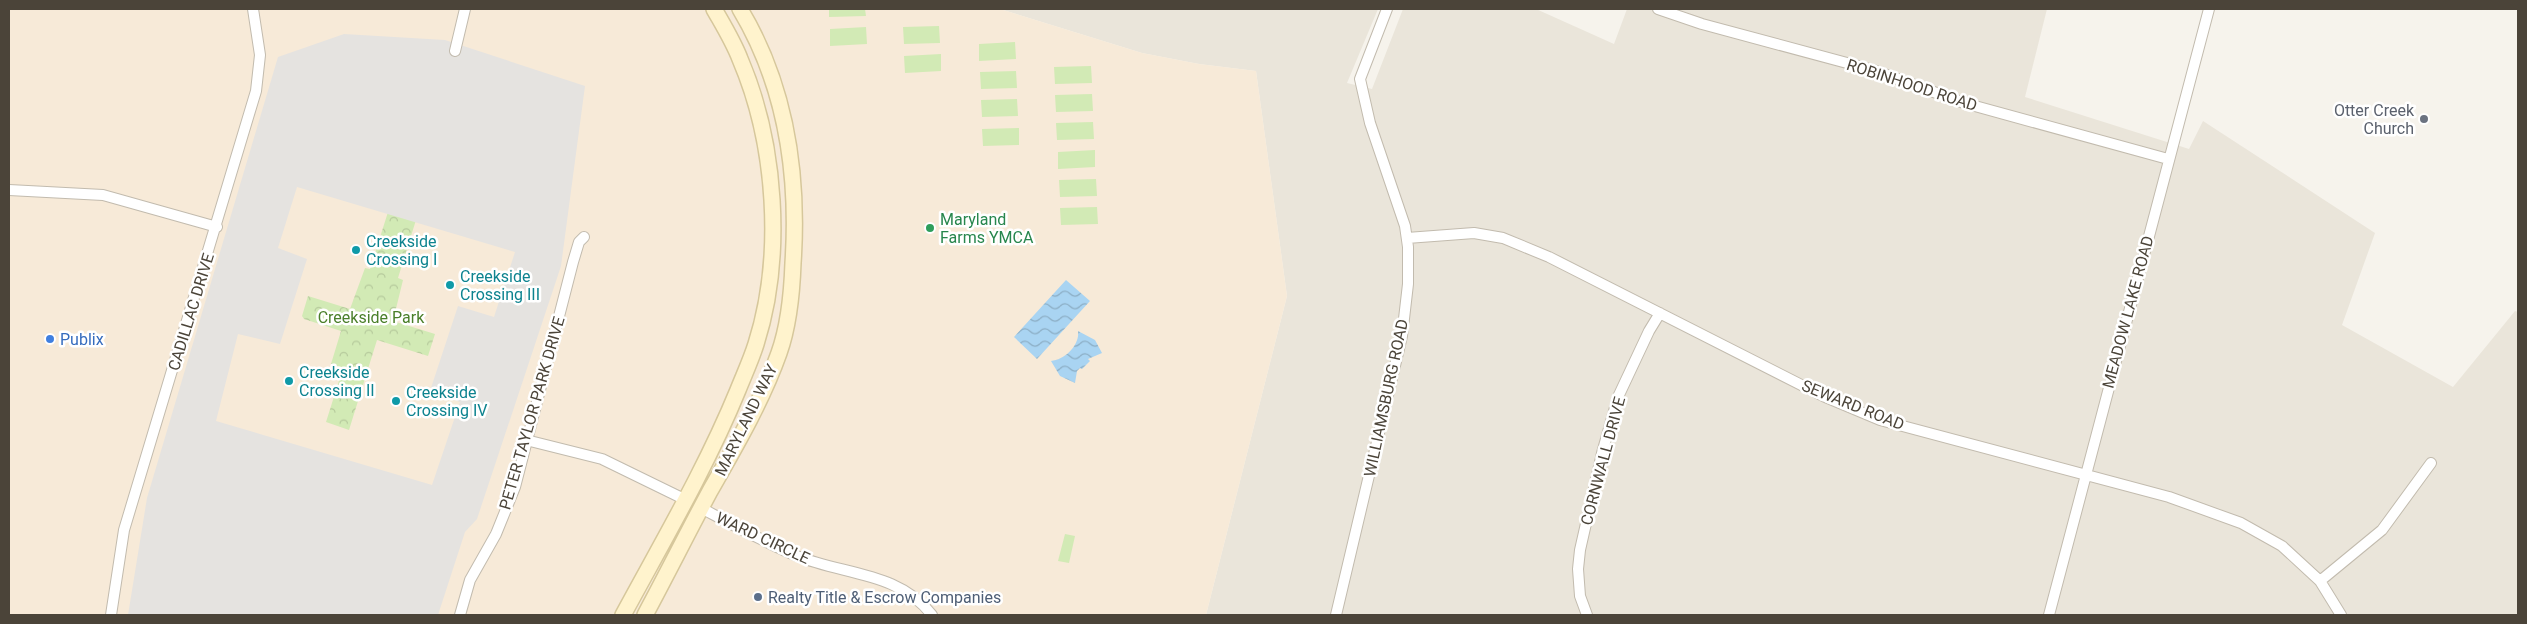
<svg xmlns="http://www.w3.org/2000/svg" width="2527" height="624" font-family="Roboto,sans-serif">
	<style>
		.residential { fill: #eae5da }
		.commercial { fill: #f7ead8 }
		.green { fill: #d2eab5 }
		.forest { fill: url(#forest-crowns) }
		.parking { fill: #e5e3e0; fill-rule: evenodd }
		.water { fill: url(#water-waves) }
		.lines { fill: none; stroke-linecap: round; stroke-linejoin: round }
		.minor-casing { stroke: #c2bbae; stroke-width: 12 }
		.secondary-casing { stroke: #d6c79b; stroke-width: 18 }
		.minor { stroke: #fff; stroke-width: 10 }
		.secondary { stroke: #fff3cd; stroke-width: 15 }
		.worship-dot { fill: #6b7280; stroke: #fff; stroke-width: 2 }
		.leisure-dot { fill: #2e9e5b; stroke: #fff; stroke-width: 2 }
		.culture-dot { fill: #0f9aa8; stroke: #fff; stroke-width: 2 }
		.shop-dot { fill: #3f7fe0; stroke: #fff; stroke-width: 2 }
		.service-dot { fill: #5c6f8a; stroke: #fff; stroke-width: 2 }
		.labels { text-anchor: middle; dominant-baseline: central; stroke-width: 5; stroke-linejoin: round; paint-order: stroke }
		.street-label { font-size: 16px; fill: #4b4439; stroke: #fff }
		.worship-label { font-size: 16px; fill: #5b616d; stroke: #fff; text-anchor: end }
		.leisure-label { font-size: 16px; fill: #27864d; stroke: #fff; text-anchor: start }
		.culture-label { font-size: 16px; fill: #0d838f; stroke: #fff; text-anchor: start }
		.park-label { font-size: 16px; fill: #4a7f2a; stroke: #fff }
		.shop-label { font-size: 16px; fill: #366cbe; stroke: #fff; text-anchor: start }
		.service-label { font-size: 16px; fill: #4e5e75; stroke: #fff; text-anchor: start }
	</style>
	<defs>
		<pattern id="forest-crowns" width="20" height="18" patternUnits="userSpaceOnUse" patternTransform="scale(1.25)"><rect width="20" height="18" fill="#d2eab5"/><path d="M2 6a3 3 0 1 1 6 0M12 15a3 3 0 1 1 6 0" fill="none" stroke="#b6ca9c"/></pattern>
		<pattern id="water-waves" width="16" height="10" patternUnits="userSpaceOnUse" patternTransform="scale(1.25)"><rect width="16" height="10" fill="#a9d4f2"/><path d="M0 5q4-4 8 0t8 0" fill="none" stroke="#8caec5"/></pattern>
	</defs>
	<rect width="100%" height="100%" fill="#f6f3ec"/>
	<path class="residential" d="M 1000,9 L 1378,9 L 1347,83 L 1372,89 L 1403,9 L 1536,9 L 1614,44 L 1627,9 L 2047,9 L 2025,97 L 2189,149 L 2203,121 L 2375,233 L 2342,325 L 2453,387 L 2515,311 L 2518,312 L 2518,615 L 1206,615 L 1287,296 L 1256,71 L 1199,64 L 1142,53 Z"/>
	<path class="commercial" d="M 9,9 L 1000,9 L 1142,53 L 1199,64 L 1256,71 L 1287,296 L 1206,615 L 9,615 Z"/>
	<path class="green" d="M 829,9 L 865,9 L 866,16 L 829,17 Z
		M 939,26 L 940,43 L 904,44 L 903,27 Z
		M 866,27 L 867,44 L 830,46 L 830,29 Z
		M 1015,42 L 1016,59 L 979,61 L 979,44 Z
		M 941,54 L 941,71 L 905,73 L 904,56 Z
		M 1091,66 L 1092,83 L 1055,84 L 1054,67 Z
		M 1016,71 L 1017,88 L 981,89 L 980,72 Z
		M 1092,94 L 1093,111 L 1056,112 L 1055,95 Z
		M 1017,99 L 1018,116 L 982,117 L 981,100 Z
		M 1093,122 L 1094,139 L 1057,140 L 1056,123 Z
		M 1019,128 L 1019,145 L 983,146 L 982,129 Z
		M 1095,150 L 1095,167 L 1058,169 L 1058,152 Z
		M 1096,179 L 1097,196 L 1060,197 L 1059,180 Z
		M 1097,207 L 1098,224 L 1061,225 L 1060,208 Z
		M 1065,534 L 1075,536 L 1069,563 L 1058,561 Z"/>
	<path class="forest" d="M 388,212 L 416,220 L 398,278 L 403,280 L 393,321 L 435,334 L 428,356 L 377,340 L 349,430 L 326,422 L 343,368 L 331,364 L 341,331 L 304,319 L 302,316 L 308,296 L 350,309 L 365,268 L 370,269 Z"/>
	<path class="parking" d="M 344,34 L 445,40 L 585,86 L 561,266 L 477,519 L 465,532 L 438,615 L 128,615 L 147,498 L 278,57 ZM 297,187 L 515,252 L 494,317 L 458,306 L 430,391 L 460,402 L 432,485 L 216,421 L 238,334 L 280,344 L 307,259 L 278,248 Z"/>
	<path class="water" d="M 1066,280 L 1090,301 L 1037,359 L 1014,337 Z
		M 1078,331 L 1095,340 L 1102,353 L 1088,359 L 1090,361 L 1082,369 L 1080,368 L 1077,371 L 1075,383 L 1060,376 L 1051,361 C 1065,360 1080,345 1078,331 Z"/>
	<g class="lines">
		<defs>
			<path id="minor" d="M 1658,9 L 1702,24 L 1873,70 L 1964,103 L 2168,159
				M 455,51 L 465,9
				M 9,190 L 103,195 L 217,227
				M 1407,238 L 1474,233 L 1503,238 L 1549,257 L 1825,397 L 1880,420 L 2169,497 L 2241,523 L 2282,546 L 2320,581 L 2341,615
				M 526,440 L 602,459 L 686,500
				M 701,508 C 733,525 764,542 797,556 C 844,575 899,572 932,615
				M 2320,581 L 2382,530 L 2431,463
				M 111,615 L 124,530 L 256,91 L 260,55 L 253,9
				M 460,615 L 470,580 L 496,534 L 515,487 L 573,262 L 579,242 L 584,237
				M 1336,615 L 1402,336 L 1408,284 L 1408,247 L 1405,226 L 1370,123 L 1360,79 L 1387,9
				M 1587,615 L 1580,596 L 1578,569 L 1580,550 L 1602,453 L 1618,397 L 1649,331 L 1660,313
				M 2049,615 L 2209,9"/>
			<path id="secondary" d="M 623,615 C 663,541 706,468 738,390 C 744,375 751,360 756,344 C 784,256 776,143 740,59 C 733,41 723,25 714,9
				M 645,615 C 667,574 688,532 710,491 C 735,447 762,401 779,353 C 789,325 792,292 793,263 C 799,174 786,86 740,9"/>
		</defs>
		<use href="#minor" class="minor-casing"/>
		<use href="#secondary" class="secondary-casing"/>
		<use href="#minor" class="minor"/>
		<use href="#secondary" class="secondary"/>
	</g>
	<circle class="worship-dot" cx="2424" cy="119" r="5"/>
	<circle class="leisure-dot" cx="930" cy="228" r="5"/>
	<g class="culture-dot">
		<circle cx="356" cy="250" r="5"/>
		<circle cx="450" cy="285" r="5"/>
		<circle cx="289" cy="381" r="5"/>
		<circle cx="396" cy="401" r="5"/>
	</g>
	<circle class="shop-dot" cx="50" cy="339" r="5"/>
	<circle class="service-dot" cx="758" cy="597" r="5"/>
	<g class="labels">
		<g class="street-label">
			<text transform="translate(1912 85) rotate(18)">ROBINHOOD ROAD</text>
			<text transform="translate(191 312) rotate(-73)">CADILLAC DRIVE</text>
			<text transform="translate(2128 312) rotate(-75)">MEADOW LAKE ROAD</text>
			<text transform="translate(1386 398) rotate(-78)">WILLIAMSBURG ROAD</text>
			<text transform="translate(1853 405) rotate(22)">SEWARD ROAD</text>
			<text transform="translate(532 413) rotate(-74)">PETER TAYLOR PARK DRIVE</text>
			<text transform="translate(746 420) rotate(-64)">MARYLAND WAY</text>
			<text transform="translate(1603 461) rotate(-75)">CORNWALL DRIVE</text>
			<text transform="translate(763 538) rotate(25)">WARD CIRCLE</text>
		</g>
		<g class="worship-label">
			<text x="2414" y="110">Otter Creek<tspan x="2414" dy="18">Church</tspan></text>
		</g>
		<g class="leisure-label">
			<text x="940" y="219">Maryland<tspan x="940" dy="18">Farms YMCA</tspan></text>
		</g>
		<g class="culture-label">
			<text x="366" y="241">Creekside<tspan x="366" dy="18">Crossing I</tspan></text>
			<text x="460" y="276">Creekside<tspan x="460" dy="18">Crossing III</tspan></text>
			<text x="299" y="372">Creekside<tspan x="299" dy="18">Crossing II</tspan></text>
			<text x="406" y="392">Creekside<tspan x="406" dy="18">Crossing IV</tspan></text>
		</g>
		<g class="park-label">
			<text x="371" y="317">Creekside Park</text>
		</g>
		<g class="shop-label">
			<text x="60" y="339">Publix</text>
		</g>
		<g class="service-label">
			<text x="768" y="597">Realty Title &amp; Escrow Companies</text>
		</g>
	</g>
	<rect width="2527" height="624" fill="none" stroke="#4b4439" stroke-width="20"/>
</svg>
